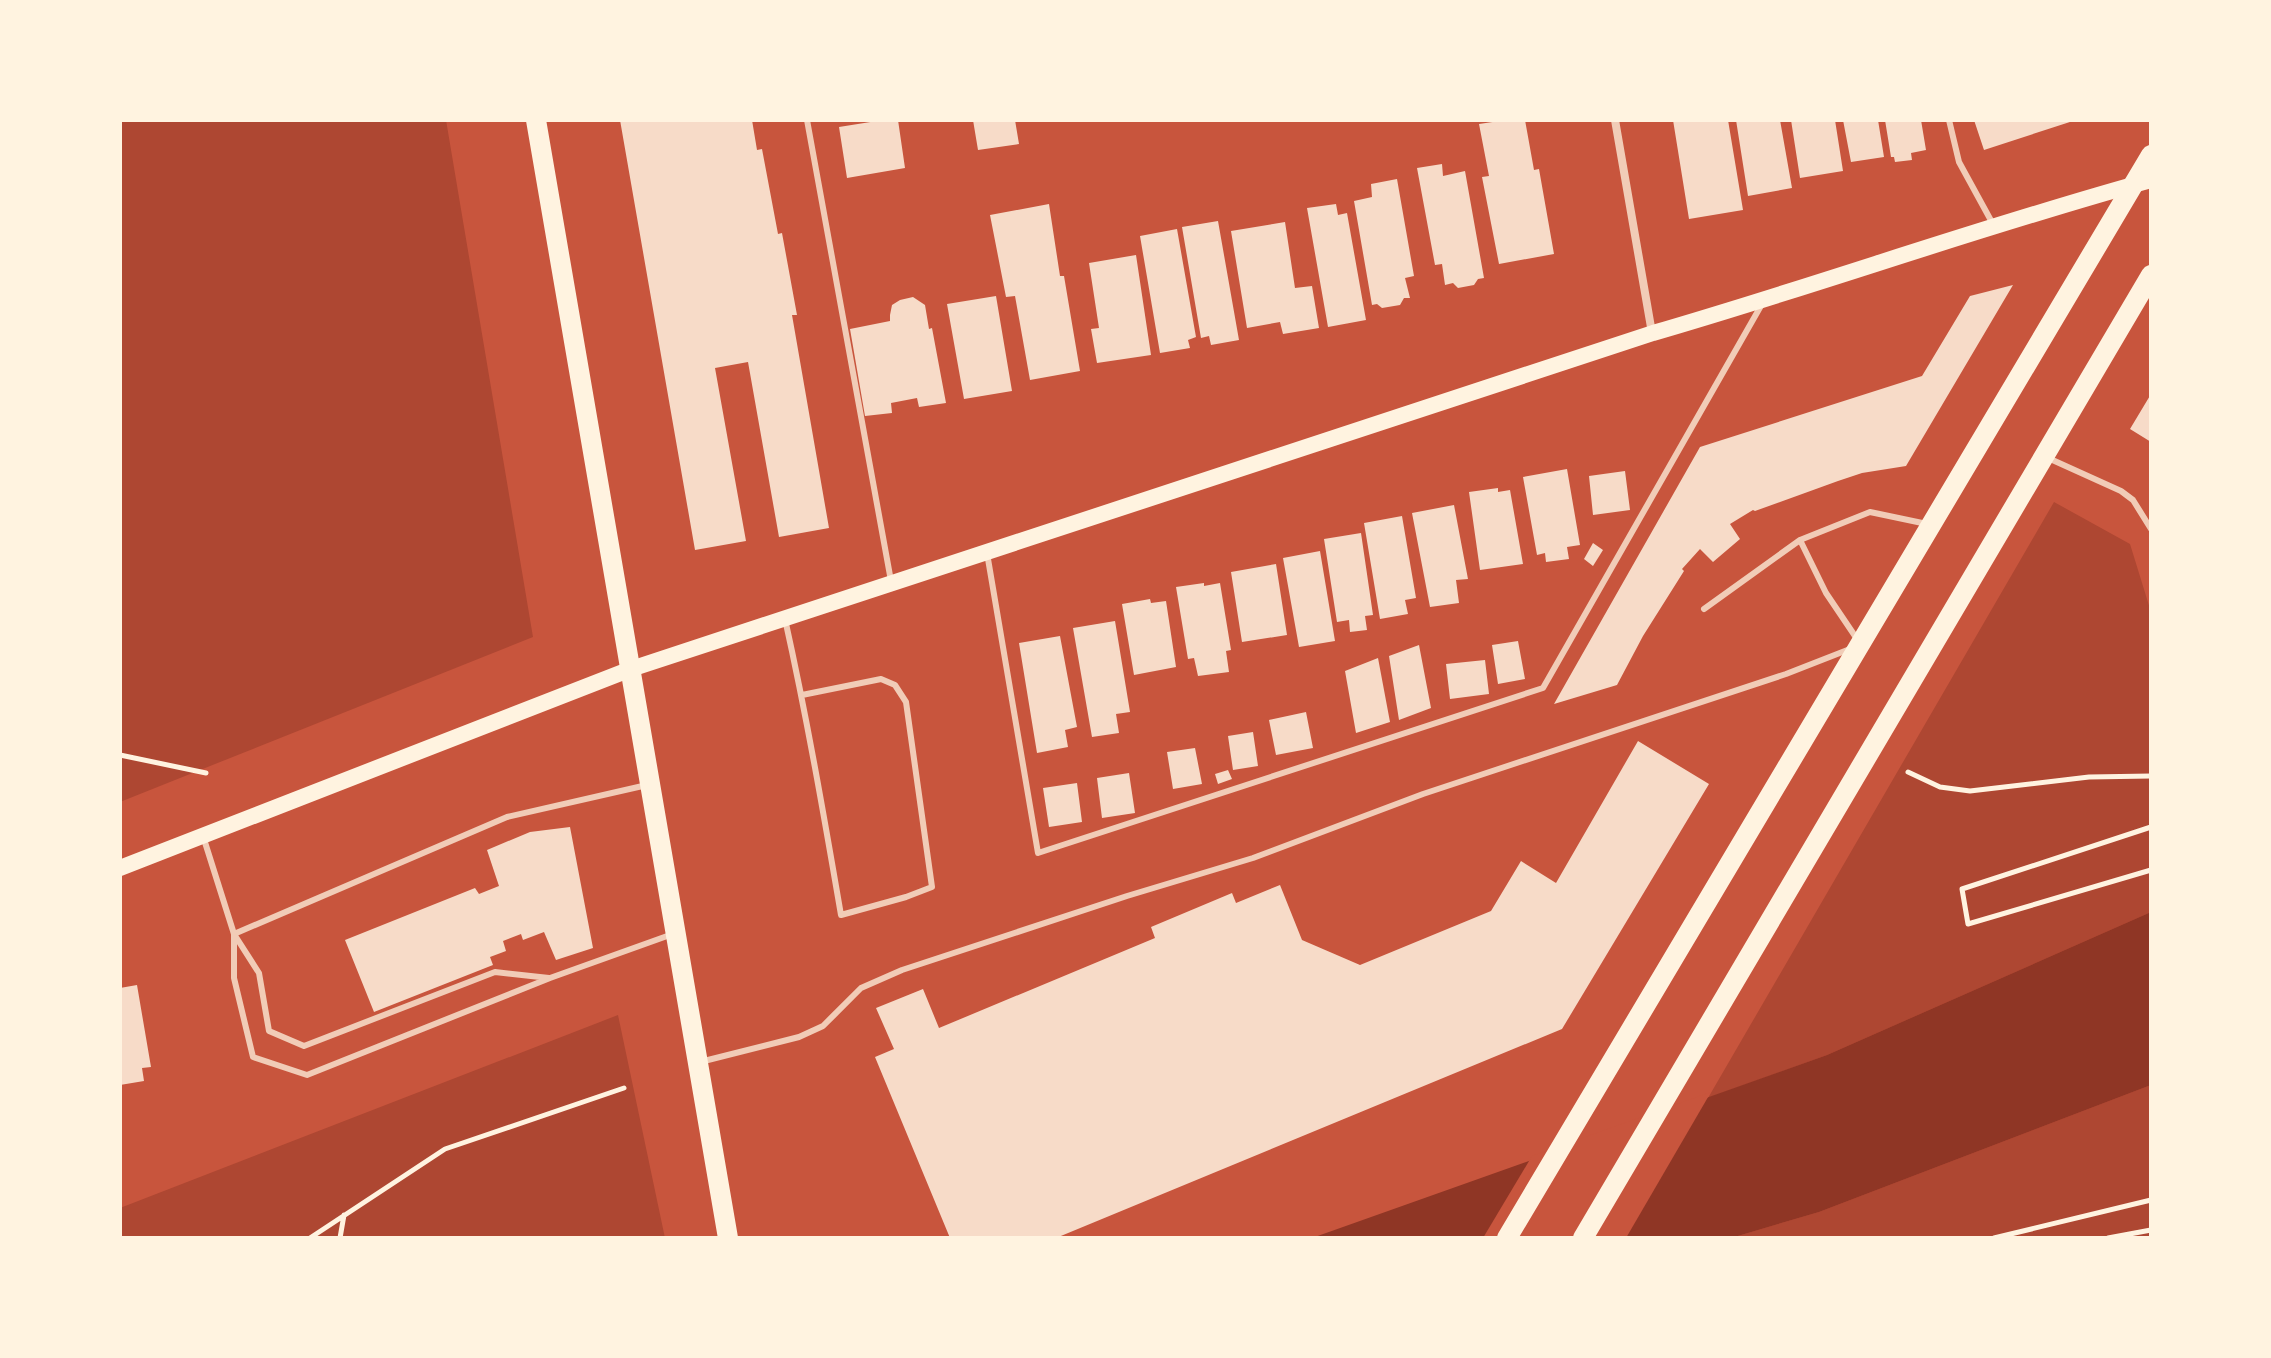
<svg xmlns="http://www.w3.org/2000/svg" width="2271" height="1358" font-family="Montserrat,sans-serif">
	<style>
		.green { fill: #ae4732 }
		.water { fill: #8f3625 }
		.pier { fill: #c8553d }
		.building { fill: #f7dbc8 }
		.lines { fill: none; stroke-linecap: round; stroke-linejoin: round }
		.path { stroke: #fff3e0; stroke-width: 5 }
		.service { stroke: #f1ccb7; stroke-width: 6 }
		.minor { stroke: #f1ccb7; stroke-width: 8 }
		.secondary { stroke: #fff3e0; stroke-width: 16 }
		.primary { stroke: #fff3e0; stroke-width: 20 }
	</style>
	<rect width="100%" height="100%" fill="#c8553d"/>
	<path class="green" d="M 120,120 L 446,120 L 533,637 L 120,802 Z
		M 2054,502 L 2130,544 L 2151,612 L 2151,912 L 1827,1055 L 1708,1098 Z
		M 618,1015 L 665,1238 L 120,1238 L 120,1208 Z
		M 2151,1085 L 2151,1238 L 1731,1238 L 1819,1212 Z"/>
	<path class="water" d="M 2151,912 L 2151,1085 L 1819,1212 L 1731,1238 L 1312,1238 L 1827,1055 Z"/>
	<path class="pier" d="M 1711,1092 L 1626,1238 L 1483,1238 L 1532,1156 Z"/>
	<path class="building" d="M 620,120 L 752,120 L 757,150 L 762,149 L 778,234 L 782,233 L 797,315 L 792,315 L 829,528 L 779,537 L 748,362 L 715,368 L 746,541 L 695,550 Z
		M 883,120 L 898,120 L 905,168 L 847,178 L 839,127 Z
		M 973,120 L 1015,120 L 1019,144 L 978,150 Z
		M 1506,120 L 1525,120 L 1534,170 L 1539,169 L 1554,254 L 1499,264 L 1482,177 L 1489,176 L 1479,124 Z
		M 1673,120 L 1728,120 L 1743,210 L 1689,219 Z
		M 1736,120 L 1780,120 L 1792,188 L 1748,196 Z
		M 1791,120 L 1835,120 L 1843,171 L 1800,178 Z
		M 1843,120 L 1878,120 L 1884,157 L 1851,162 Z
		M 1885,120 L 1921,120 L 1926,150 L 1911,153 L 1912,160 L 1895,162 L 1894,157 L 1891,157 Z
		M 1974,120 L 2073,120 L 2073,121 L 1984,150 Z
		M 1442,164 L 1443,176 L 1465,171 L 1484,278 L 1478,279 L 1474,285 L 1458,288 L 1453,283 L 1445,285 L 1442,264 L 1435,265 L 1417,168 Z
		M 1397,179 L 1414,276 L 1405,278 L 1410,298 L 1404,298 L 1400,305 L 1382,308 L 1377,304 L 1372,305 L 1354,201 L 1372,197 L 1371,184 Z
		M 1049,204 L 1060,276 L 1064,276 L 1080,371 L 1030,380 L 1015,296 L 1006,297 L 990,215 Z
		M 1336,204 L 1338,215 L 1347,213 L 1366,320 L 1328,327 L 1307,208 Z
		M 1218,221 L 1239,340 L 1211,345 L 1209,336 L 1201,338 L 1182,227 Z
		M 1285,222 L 1295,288 L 1312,286 L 1319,328 L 1283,334 L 1280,322 L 1247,328 L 1231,231 Z
		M 1177,229 L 1196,337 L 1188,340 L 1190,348 L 1160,353 L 1140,236 Z
		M 1136,255 L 1151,355 L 1097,363 L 1091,329 L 1099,328 L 1089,263 Z
		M 2013,285 L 1906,466 L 1862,473 L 1838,481 L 1755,511 L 1753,510 L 1730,524 L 1740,539 L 1713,562 L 1700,549 L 1682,569 L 1684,571 L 1643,636 L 1617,685 L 1554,704 L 1700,447 L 1922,376 L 1970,296 Z
		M 996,296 L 1012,391 L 964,399 L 947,304 Z
		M 913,297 L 925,305 L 929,329 L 932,328 L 946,403 L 919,407 L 917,398 L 891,403 L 892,413 L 865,416 L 850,329 L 890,321 L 890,315 L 892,305 L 900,300 Z
		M 2151,394 L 2151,442 L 2130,429 Z
		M 1567,469 L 1580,545 L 1567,547 L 1569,559 L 1546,562 L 1545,553 L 1537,555 L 1523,477 Z
		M 1625,471 L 1630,510 L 1593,515 L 1589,476 Z
		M 1498,488 L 1498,492 L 1510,490 L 1523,564 L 1480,570 L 1469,492 Z
		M 1454,505 L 1468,579 L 1456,580 L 1459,603 L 1430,607 L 1412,513 Z
		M 1402,516 L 1416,598 L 1405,600 L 1408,614 L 1380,619 L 1364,523 Z
		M 1361,533 L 1373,615 L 1365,616 L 1367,630 L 1350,632 L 1349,620 L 1337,622 L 1324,539 Z
		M 1593,543 L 1603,550 L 1593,566 L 1584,559 Z
		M 1320,551 L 1335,641 L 1299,647 L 1283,558 Z
		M 1276,564 L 1287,635 L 1242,642 L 1231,572 Z
		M 1204,583 L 1204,586 L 1220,583 L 1231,650 L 1226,651 L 1229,672 L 1198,676 L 1194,658 L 1188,659 L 1176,587 Z
		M 1150,599 L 1151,603 L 1166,601 L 1176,667 L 1134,675 L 1122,604 Z
		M 1115,621 L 1130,712 L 1116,714 L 1119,733 L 1092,737 L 1073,628 Z
		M 1060,636 L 1077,727 L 1065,730 L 1068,747 L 1037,753 L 1019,643 Z
		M 1518,641 L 1525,679 L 1498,684 L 1492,645 Z
		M 1419,645 L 1431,708 L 1399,720 L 1389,656 Z
		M 1378,658 L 1390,722 L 1356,733 L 1345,671 Z
		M 1485,660 L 1489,694 L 1450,699 L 1446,664 Z
		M 1306,712 L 1313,748 L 1276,755 L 1269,720 Z
		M 1253,732 L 1258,766 L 1233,770 L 1228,736 Z
		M 1638,741 L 1709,784 L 1562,1029 L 1056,1238 L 950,1238 L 875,1057 L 894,1049 L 876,1008 L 923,989 L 939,1028 L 1155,938 L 1151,927 L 1232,893 L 1236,903 L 1280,885 L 1302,940 L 1360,965 L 1491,911 L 1521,861 L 1556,883 Z
		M 1195,748 L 1202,784 L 1173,789 L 1167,752 Z
		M 1228,770 L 1232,779 L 1218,784 L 1215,774 Z
		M 1129,773 L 1135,813 L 1102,818 L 1097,778 Z
		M 1077,783 L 1082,822 L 1049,827 L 1043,788 Z
		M 570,827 L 593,948 L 556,960 L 544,932 L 523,940 L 521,934 L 503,941 L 506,951 L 490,957 L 493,965 L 374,1012 L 345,940 L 475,888 L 479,894 L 499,886 L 487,850 L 530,832 Z
		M 137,985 L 151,1067 L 142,1068 L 144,1081 L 120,1085 L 120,988 Z"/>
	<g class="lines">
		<path class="path" d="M 120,755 L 206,773
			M 1908,772 L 1940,787 L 1970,791 L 2089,777 L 2151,776
			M 2151,827 L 1962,889 L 1968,924 L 2151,870
			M 310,1238 L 445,1149 L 624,1088
			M 340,1238 L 344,1215
			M 1994,1238 L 2151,1200
			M 2108,1238 L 2151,1230"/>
		<path class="service" d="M 807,120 L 891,581
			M 1949,120 L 1959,162 L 1994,226
			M 2048,458 L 2121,491 L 2133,500 L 2151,529
			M 987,553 L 1038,853 L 1543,688 L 1762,304
			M 1704,609 L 1800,540
			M 785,619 C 807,718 824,816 841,915 L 906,897 L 932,887 L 906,702 L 895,685 L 881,679 L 802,695
			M 1857,639 L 1826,593 L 1800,540 L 1870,512 L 1927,524
			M 203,836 L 234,934 L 259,973 L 269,1031 L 304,1046 L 495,972 L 549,978
			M 234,934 L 234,978 L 253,1057 L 307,1075 L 550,978 L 670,935
			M 234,934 L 507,817 L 647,785
			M 700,1062 L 799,1037 L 823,1026 L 861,988 L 902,970 L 1127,896 L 1253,858 L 1423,794 L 1786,674 L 1850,649"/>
		<path class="minor" d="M 1615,120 L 1652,333"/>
		<path class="secondary" d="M 120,868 L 631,669 L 1653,333 C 1819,285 1983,226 2151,180"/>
		<path class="primary" d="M 536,120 L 728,1238
			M 1507,1238 L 2151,155
			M 1583,1238 L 2151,275"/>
	</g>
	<rect width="2271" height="1358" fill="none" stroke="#fff3e0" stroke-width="244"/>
</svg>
